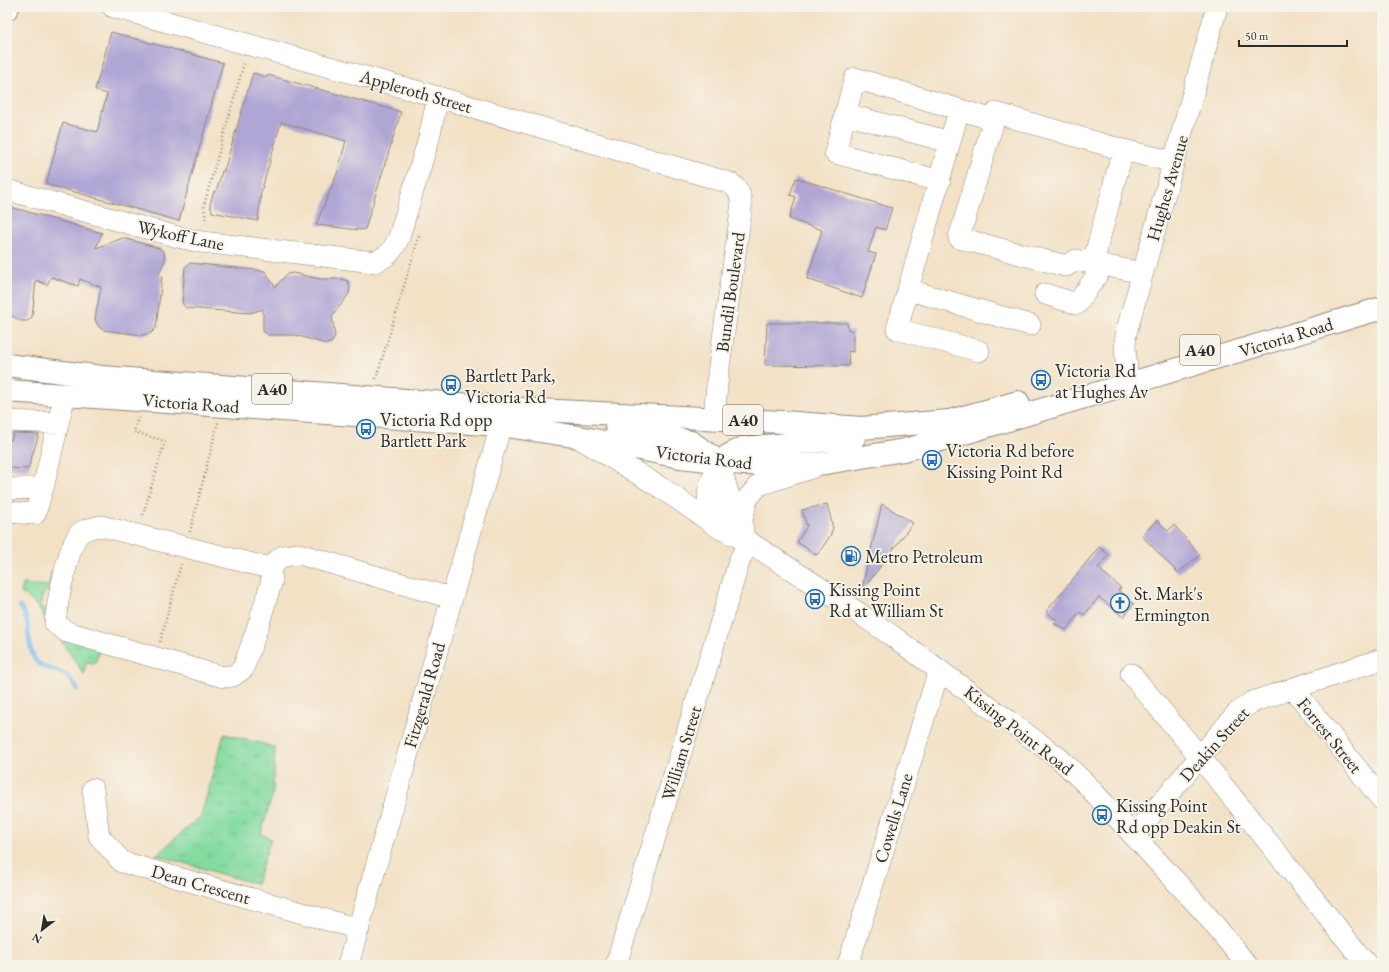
<svg xmlns="http://www.w3.org/2000/svg" width="1389" height="972" font-family="'EB Garamond',serif">
	<style>
		.park { fill: url(#park-tufts); stroke: #588366 }
		.lines { fill: none; stroke-linecap: round; stroke-linejoin: round }
		.stream { stroke: #7ebef3; stroke-width: 4.5 }
		.building { fill: #b0a6d5 }
		.minor-casing { stroke: #8f8678; stroke-width: 22 }
		.major-casing { stroke: #8f8678; stroke-width: 24 }
		.highway-casing { stroke: #8f8678; stroke-width: 24 }
		.path { stroke: #8f8678; stroke-width: 2.5; stroke-dasharray: 1 3; stroke-linecap: butt }
		.minor { stroke: #fff; stroke-width: 21 }
		.major { stroke: #fff; stroke-width: 22 }
		.highway { stroke: #fff; stroke-width: 22 }
		.labels { text-anchor: middle; dominant-baseline: central; stroke-width: 3.5; stroke-linejoin: round; paint-order: stroke }
		.shield { fill: #f7f3e8; stroke: #686764; stroke-width: 1 }
		.shield-label { font-size: 17px; font-weight: bold; fill: #2b2b2b }
		.street-label { font-size: 18px; fill: #2b2b2b; stroke: #f7f3e8 }
		.poi-label { font-size: 18px; fill: #2b2b2b; stroke: #f7f3e8; text-anchor: start }
	</style>
	<defs>
		<pattern id="park-tufts" width="24" height="20" patternUnits="userSpaceOnUse"><rect width="24" height="20" fill="#84dba0"/><path d="M3 7l-1-3M5 7V3M7 7l1-3M15 17l-1-3M17 17v-4M19 17l1-3" fill="none" stroke="#72bc8a"/></pattern>
	</defs>
	<rect width="100%" height="100%" fill="#f7f3e8"/>
	<filter id="ink" filterUnits="userSpaceOnUse"><feTurbulence type="fractalNoise" baseFrequency=".025" numOctaves="2"/><feDisplacementMap in="SourceGraphic" scale="8" xChannelSelector="R" yChannelSelector="G"/><feConvolveMatrix kernelMatrix="1 2 1 2 8 2 1 2 1" color-interpolation-filters="sRGB"/></filter>
	<filter id="wash" filterUnits="userSpaceOnUse"><feTurbulence type="fractalNoise" baseFrequency=".012" numOctaves="4" result="noise"/><feDisplacementMap in="SourceGraphic" scale="16" xChannelSelector="R" yChannelSelector="G"/><feGaussianBlur stdDeviation="0.9" result="paint"/><feColorMatrix in="noise" values="0 0 0 0 0 0 0 0 0 0 0 0 0 0 0 0 0 1.4 0 .05"/><feComposite in="paint" operator="in"/></filter>
	<g filter="url(#wash)">
		<rect width="100%" height="100%" fill="#f3e1c6"/>
		<path class="park" d="M 51,572 L 66,573 L 60,597 L 45,590 L 39,607 L 48,610 L 99,651 L 95,664 L 86,662 L 84,674 L 33,601 L 21,593 L 23,584 L 49,586 Z
			M 224,734 L 275,747 L 273,792 L 261,834 L 271,839 L 256,884 L 156,855 L 201,816 Z"/>
		<g class="lines">
			<path class="stream" d="M 20,607 C 32,620 26,643 34,658 C 40,669 56,669 66,676 C 71,678 74,686 78,690"/>
		</g>
		<g id="blocks">
			<path class="building" d="M 111,32 L 223,63 L 179,221 L 46,184 L 63,123 L 97,132 L 107,94 L 95,90 Z
				M 253,73 L 267,77 L 268,75 L 401,112 L 365,229 L 360,230 L 316,225 L 337,174 L 346,141 L 281,122 L 261,192 L 258,221 L 212,212 L 210,204 L 214,191 L 216,192 L 222,171 L 224,171 Z
				M 796,178 L 892,208 L 885,230 L 876,227 L 868,252 L 876,254 L 862,298 L 807,279 L 822,230 L 789,219 L 796,197 L 790,195 Z
				M 7,206 L 102,233 L 96,248 L 123,238 L 159,248 L 164,252 L 165,260 L 158,276 L 162,277 L 156,328 L 151,333 L 142,335 L 103,330 L 98,326 L 95,319 L 101,287 L 80,279 L 78,286 L 51,277 L 47,285 L 36,280 L 32,317 L 27,321 L 21,321 L 7,313 Z
				M 190,263 L 265,271 L 275,287 L 287,274 L 293,273 L 320,279 L 341,279 L 348,281 L 350,287 L 349,294 L 332,316 L 335,336 L 332,342 L 326,344 L 295,335 L 268,335 L 263,331 L 263,309 L 250,313 L 186,308 L 182,303 L 185,267 Z
				M 767,323 L 847,323 L 848,330 L 853,330 L 853,352 L 848,351 L 849,366 L 765,365 Z
				M 13,433 L 39,434 L 28,469 L 7,468 L 7,440 L 12,439 Z
				M 827,504 L 833,528 L 830,536 L 817,555 L 797,542 L 807,526 L 802,510 Z
				M 882,504 L 913,523 L 861,592 Z
				M 1157,520 L 1168,531 L 1174,525 L 1200,555 L 1178,573 L 1142,536 Z
				M 1099,547 L 1109,555 L 1098,568 L 1121,588 L 1118,590 L 1134,604 L 1123,617 L 1099,597 L 1084,615 L 1080,612 L 1066,630 L 1054,623 L 1057,620 L 1046,612 Z"/>
		</g>
	</g>
	<g filter="url(#ink)">
		<use href="#blocks" fill-opacity="0" stroke="#8f8678" stroke-width="1"/>
		<g class="lines">
			<defs>
				<path id="minor" d="M 113,7 L 438,97 L 730,183 C 741,191 742,199 741,211 L 718,374 L 714,419
					M 959,110 L 897,329 L 979,351
					M 845,114 L 950,142
					M 940,181 L 835,153 L 855,78 L 994,120
					M 7,190 L 178,237 L 201,242 L 374,262 C 388,257 393,251 399,237 L 429,138 L 438,97
					M 1093,263 L 1123,150
					M 1143,273 L 1076,260 L 1066,266 L 959,238 L 996,113 L 1123,150 L 1174,162
					M 909,290 L 1030,325
					M 1045,294 L 1077,304 L 1104,265
					M 1127,371 L 1125,347 L 1126,333 L 1217,7
					M 7,421 L 58,423
					M 581,439 L 663,489 L 721,529 L 749,542 L 848,606 L 891,635 L 1059,758 L 1086,784 L 1204,912 L 1247,965
					M 720,463 C 725,488 732,506 743,529
					M 720,463 C 704,494 704,497 721,528
					M 7,487 L 12,489 L 43,488
					M 7,512 L 35,514 L 43,488 L 65,394
					M 741,524 L 747,499 L 759,485 L 814,467
					M 101,526 L 269,568 L 272,580 L 259,623 L 243,669 L 233,676 L 223,677 L 67,632 L 55,623 C 57,604 68,545 80,533 C 84,529 95,527 101,526 Z
					M 269,568 L 283,556 L 299,554 L 451,598
					M 1131,674 L 1200,757 L 1367,965
					M 1293,688 L 1382,800
					M 93,789 L 99,836 L 122,862 L 359,929
					M 1134,835 L 1237,713 L 1252,702 L 1382,659
					M 348,965 L 501,425
					M 616,965 L 740,559 L 749,542
					M 848,965 L 934,686 L 940,671"/>
				<path id="major" d="M 7,9 L 8,7"/>
				<path id="highway" d="M 7,365 L 102,377 L 537,410 L 783,422 L 861,428 L 949,421 L 1018,402
					M 7,391 L 501,425 L 579,437 L 680,457 L 744,464 L 802,465 L 826,463 L 904,450 L 941,440 L 1382,308
					M 616,425 L 691,442 L 718,461
					M 720,463 L 729,455 L 743,448 L 854,438"/>
			</defs>
			<use href="#minor" class="minor-casing"/>
			<use href="#major" class="major-casing"/>
			<use href="#highway" class="highway-casing"/>
			<path class="path" d="M 206,223 L 204,205 L 244,63
				M 376,379 L 420,233
				M 138,417 L 134,432 L 165,441 L 142,518
				M 190,532 L 218,422
				M 160,642 L 181,564"/>
			<use href="#minor" class="minor"/>
			<use href="#major" class="major"/>
			<use href="#highway" class="highway"/>
		</g>
	</g>
	<defs>
		<symbol id="bus-ring" viewBox="-11 -11 22 22"><circle r="9.5" fill="#f7f3e8" stroke="#1f6fb2" stroke-width="1.5"/><path d="M-5-6H5V4H4V6H2V4H-2V6H-4V4H-5ZM-3.5-4V0h7V-4ZM-3.5 1.2v1.5H-2V1.2ZM2 1.2v1.5H3.5V1.2Z" fill="#1f6fb2"/></symbol>
		<symbol id="fuel-ring" viewBox="-11 -11 22 22"><circle r="9.5" fill="#f7f3e8" stroke="#1f6fb2" stroke-width="1.5"/><path d="M-5.5-6h7V0h2V4h1.3V-2.5L3-4.5l.8-.8L6-3V5H2.5V1h-1V6h-7ZM-4.2-4.7v3.2H.2V-4.7Z" fill="#1f6fb2"/></symbol>
		<symbol id="church-ring" viewBox="-11 -11 22 22"><circle r="9.5" fill="#f7f3e8" stroke="#1f6fb2" stroke-width="1.5"/><path d="M-1.2-6h2.4v3.5h3.3v2.4h-3.3V6h-2.4V-.1h-3.3v-2.4h3.3Z" fill="#1f6fb2"/></symbol>
	</defs>
	<g fill-rule="evenodd">
		<use href="#bus-ring" x="1030" y="369" width="22" height="22"/>
		<use href="#bus-ring" x="440" y="374" width="22" height="22"/>
		<use href="#bus-ring" x="355" y="418" width="22" height="22"/>
		<use href="#bus-ring" x="921" y="449" width="22" height="22"/>
		<use href="#fuel-ring" x="840" y="545" width="22" height="22"/>
		<use href="#bus-ring" x="804" y="588" width="22" height="22"/>
		<use href="#church-ring" x="1109" y="592" width="22" height="22"/>
		<use href="#bus-ring" x="1091" y="804" width="22" height="22"/>
	</g>
	<g class="labels">
		<g class="shield">
			<rect x="1180" y="335" width="40" height="30" rx="3"/>
			<rect x="252" y="374" width="40" height="30" rx="3"/>
			<rect x="723" y="405" width="40" height="30" rx="3"/>
		</g>
		<g class="shield-label">
			<text x="1200" y="350">A40</text>
			<text x="272" y="389">A40</text>
			<text x="743" y="420">A40</text>
		</g>
		<g class="street-label">
			<text transform="translate(416 91) rotate(16)">Appleroth Street</text>
			<text transform="translate(1167 188) rotate(-74)">Hughes Avenue</text>
			<text transform="translate(181 235) rotate(12)">Wykoff Lane</text>
			<text transform="translate(730 292) rotate(-82)">Bundil Boulevard</text>
			<text transform="translate(1286 337) rotate(-17)">Victoria Road</text>
			<text transform="translate(191 403) rotate(4)">Victoria Road</text>
			<text transform="translate(704 457) rotate(7)">Victoria Road</text>
			<text transform="translate(424 695) rotate(-74)">Fitzgerald Road</text>
			<text transform="translate(1019 730) rotate(38)">Kissing Point Road</text>
			<text transform="translate(1330 735) rotate(51)">Forrest Street</text>
			<text transform="translate(1214 744) rotate(-48)">Deakin Street</text>
			<text transform="translate(681 753) rotate(-73)">William Street</text>
			<text transform="translate(893 818) rotate(-73)">Cowells Lane</text>
			<text transform="translate(201 884) rotate(16)">Dean Crescent</text>
		</g>
		<g class="poi-label">
			<text x="1055" y="370">Victoria Rd<tspan x="1055" dy="21">at Hughes Av</tspan></text>
			<text x="465" y="375">Bartlett Park,<tspan x="465" dy="21">Victoria Rd</tspan></text>
			<text x="380" y="419">Victoria Rd opp<tspan x="380" dy="21">Bartlett Park</tspan></text>
			<text x="946" y="450">Victoria Rd before<tspan x="946" dy="21">Kissing Point Rd</tspan></text>
			<text x="865" y="556">Metro Petroleum</text>
			<text x="829" y="589">Kissing Point<tspan x="829" dy="21">Rd at William St</tspan></text>
			<text x="1134" y="593">St. Mark's<tspan x="1134" dy="21">Ermington</tspan></text>
			<text x="1116" y="805">Kissing Point<tspan x="1116" dy="21">Rd opp Deakin St</tspan></text>
		</g>
	</g>
	<rect width="1389" height="972" fill="none" stroke="#f7f3e8" stroke-width="24"/>
	<g transform="translate(42 930) rotate(211)" stroke="#f7f3e8" stroke-width="3" paint-order="stroke">
	<path d="M0-3L7 15L0 10L-7 15Z" fill="#2b2b2b"/>
	<text y="-6" font-size="11" font-weight="bold" text-anchor="middle" fill="#2b2b2b">N</text>
	</g>
	<path d="M1239 40v6h108v-6" fill="none" stroke="#2b2b2b" stroke-width="2"/>
	<text x="1245" y="40" font-size="12" fill="#2b2b2b" stroke="#f7f3e8" stroke-width="3" paint-order="stroke">50 m</text>
</svg>
